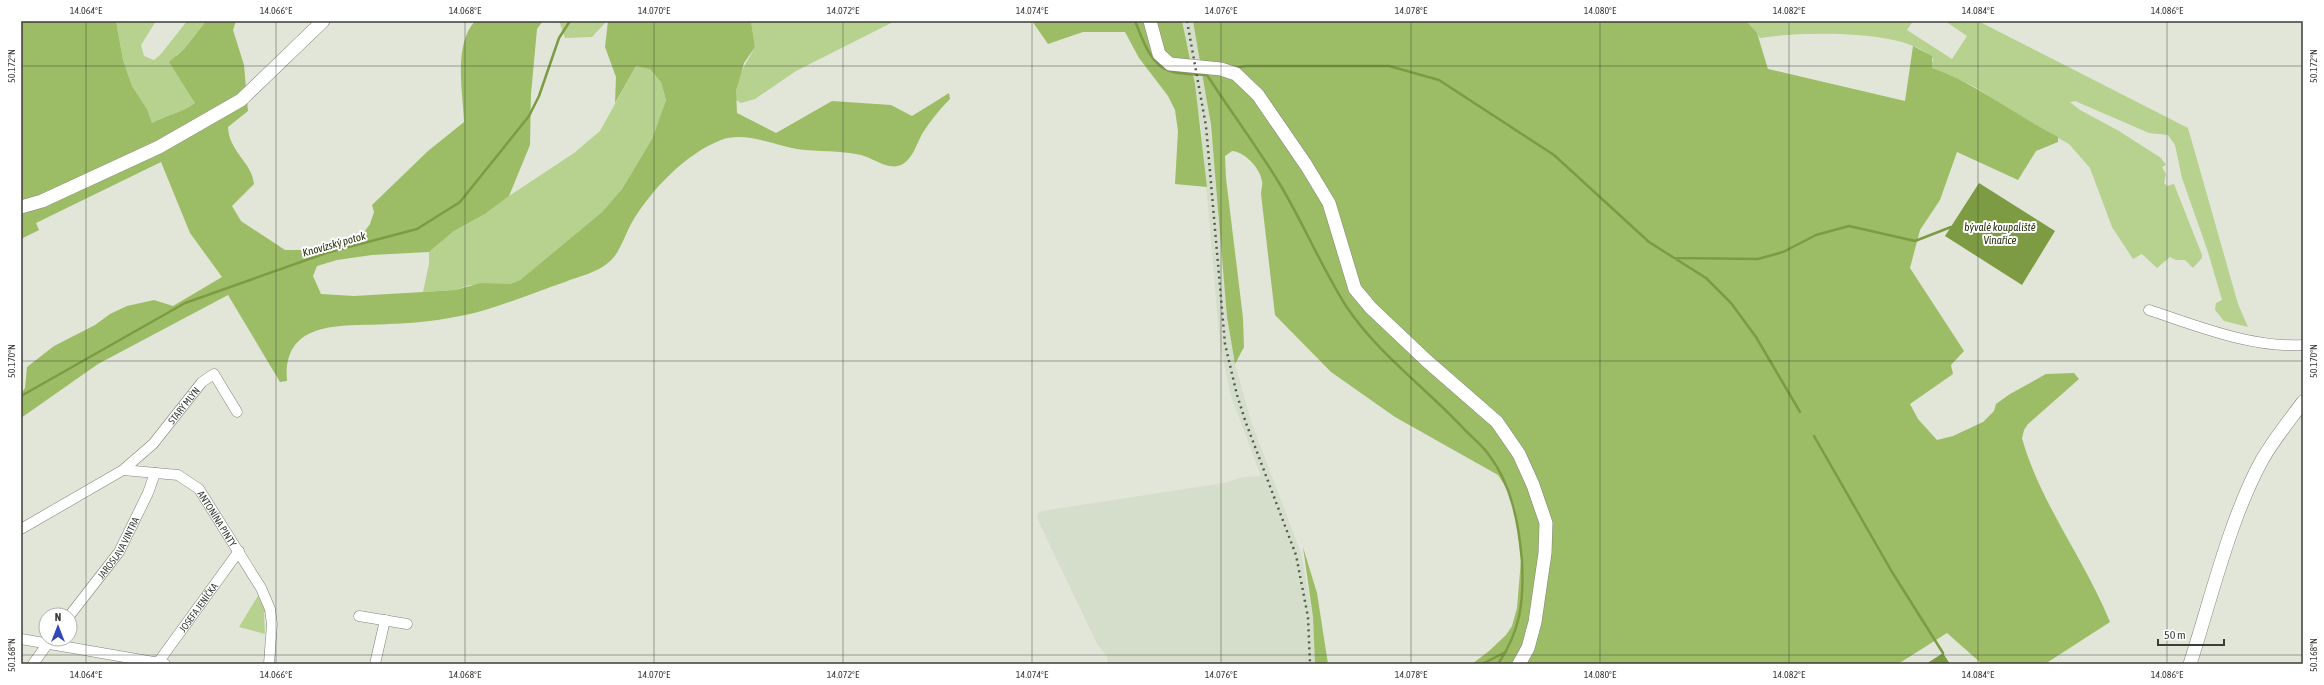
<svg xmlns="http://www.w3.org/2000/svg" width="2324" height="685" font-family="'Asap Condensed',sans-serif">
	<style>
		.built { fill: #d5deca }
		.green { fill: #b7d18f }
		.forest { fill: #9cbd65 }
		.water { fill: #7c9b43 }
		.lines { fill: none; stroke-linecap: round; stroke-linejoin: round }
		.stream { stroke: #7c9b43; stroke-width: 2.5 }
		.minor-casing { stroke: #7f8478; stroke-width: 11 }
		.tertiary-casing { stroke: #7f8478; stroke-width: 14 }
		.minor { stroke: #fff; stroke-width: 10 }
		.tertiary { stroke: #fff; stroke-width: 13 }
		.rail { stroke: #575a53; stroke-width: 2.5; stroke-dasharray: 2 4; stroke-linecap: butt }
		.ticks { fill: none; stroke: #3b3d38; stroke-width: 1; stroke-opacity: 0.45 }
		.labels { text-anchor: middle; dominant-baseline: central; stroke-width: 4; stroke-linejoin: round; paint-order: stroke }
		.street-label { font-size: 10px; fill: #3b3d38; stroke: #fff }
		.water-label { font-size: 11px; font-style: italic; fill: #222f09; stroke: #fff }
		.neatline { fill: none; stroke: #3b3d38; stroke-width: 1.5 }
		.ticks-label { font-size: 10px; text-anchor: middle; fill: #3b3d38 }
	</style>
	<rect width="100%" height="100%" fill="#e1e6d9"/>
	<path class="built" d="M 1182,21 L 1193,21 L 1205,82 L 1217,186 L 1227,317 L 1235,364 L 1251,421 L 1301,553 L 1313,617 L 1315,664 L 1108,664 L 1107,656 L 1097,644 L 1037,518 L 1038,514 L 1042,511 L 1224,483 L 1243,477 L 1261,476 L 1231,396 L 1220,345 L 1201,127 Z"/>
	<path class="green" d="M 116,21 L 156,21 L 141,45 L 144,56 L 154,60 L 161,54 L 187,21 L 206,21 L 185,48 L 176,55 L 195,103 C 179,114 169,114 152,123 L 147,109 L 132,86 L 123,60 Z
		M 559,21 L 607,21 L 592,37 L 565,38 Z
		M 751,21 L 895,21 L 796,71 L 755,99 L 741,103 L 736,100 L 736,91 L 740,74 L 755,47 Z
		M 1746,21 L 1913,21 L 1907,30 L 1952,59 L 1967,36 L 1945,21 L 1978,21 L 2188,128 L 2238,304 L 2248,327 L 2224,321 L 2215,310 L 2216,303 L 2222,300 L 2208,252 L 2182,178 L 2175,145 L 2168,135 L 2149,133 L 2075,101 L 2070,102 L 2080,110 L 2119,131 L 2161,158 L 2166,165 L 2162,167 L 2166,174 L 2164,183 L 2167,186 L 2174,184 L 2202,255 L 2202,258 L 2193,268 L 2185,260 L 2176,260 L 2170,257 L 2157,268 L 2142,254 L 2133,259 L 2112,227 L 2090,168 L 2069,144 L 2028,121 L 1973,86 L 1931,68 L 1933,59 C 1907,28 1798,32 1760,38 Z
		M 636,66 L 650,68 L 661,82 L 666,100 L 652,139 L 622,189 L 602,212 L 520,280 L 510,284 L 470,285 L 455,290 L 423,292 L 429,264 L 429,252 L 454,231 L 485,214 L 509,196 L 574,153 L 600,131 Z
		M 259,594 L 266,612 L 264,613 L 265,634 L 239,627 Z"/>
	<path class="forest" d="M 21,21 L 116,21 L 123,60 L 132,86 L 147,109 L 152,123 C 169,114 179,114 195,103 L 169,62 L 185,48 L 206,21 L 236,21 L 233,30 L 244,65 L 248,111 L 228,127 C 229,152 252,162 254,184 L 232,206 L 241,221 L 285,250 L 314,250 L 323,246 L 349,244 L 359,239 L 370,224 L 374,212 L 372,205 L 428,151 L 464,122 C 463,93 453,45 475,21 L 543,21 L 537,29 L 531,94 L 530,145 L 509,196 L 485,214 L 454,231 L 429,252 L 372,255 L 337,260 L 317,266 L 313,276 L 321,294 L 354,296 L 423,292 L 455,290 L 481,283 L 510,284 L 520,280 L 602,212 L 622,189 L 652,139 L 666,100 L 661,82 L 650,69 L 636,66 L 615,103 L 616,77 L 605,47 L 608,21 L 751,21 L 755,47 L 744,63 L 736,91 L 737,113 L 776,133 L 832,101 L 891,105 L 912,116 L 949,93 L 950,99 C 940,109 930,121 922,134 C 917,143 913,158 903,164 C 889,172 874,158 861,155 C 840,150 818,152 797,149 C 773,145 745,131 721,140 C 685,154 650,191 631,224 C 624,237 620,253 609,262 C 597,273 579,276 565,282 C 538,291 512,302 485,310 C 454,319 421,323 389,324 C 346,327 282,317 287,381 L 280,382 L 228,295 L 98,364 L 21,418 L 21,394 L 25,388 L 27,367 L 54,346 L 95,325 L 110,314 L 127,306 L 154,300 L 173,306 L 222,277 L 190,233 L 161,162 L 36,223 L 39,230 L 21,239 Z
		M 1032,21 L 1182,21 L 1195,84 L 1207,187 L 1175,184 L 1178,131 L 1175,110 L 1168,96 L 1139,58 L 1125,32 L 1083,32 L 1048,44 Z
		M 1193,21 L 1746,21 L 1757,33 L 1768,69 L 1905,101 L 1913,46 L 1932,56 L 1932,68 C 1977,84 2015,115 2058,137 L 2058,142 L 2036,151 L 2018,180 L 1957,152 L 1940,200 L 1920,230 L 1910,268 L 1964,351 L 1951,365 L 1953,374 L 1910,404 L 1918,419 L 1937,440 L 1953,436 L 1983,422 L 1994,411 L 1996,404 L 2010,394 L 2046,374 L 2074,373 L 2079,379 L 2028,424 L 2024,430 L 2022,438 C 2039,501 2085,560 2110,622 L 2045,664 L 1982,664 L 1947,633 L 1898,664 L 1472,664 L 1489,651 L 1506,635 L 1512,626 L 1517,608 L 1521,560 L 1515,508 L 1509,492 L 1498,475 L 1395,417 L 1331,372 L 1275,315 L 1261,194 C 1261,190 1263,185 1262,181 C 1260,168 1245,152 1232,151 L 1225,156 L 1226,178 L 1243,318 L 1244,347 L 1235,364 L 1227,317 L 1211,125 Z
		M 1303,547 L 1317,593 L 1328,664 L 1315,664 L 1313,617 Z"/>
	<path class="water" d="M 1979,183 L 2055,231 L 2022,285 L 1945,236 Z
		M 1943,653 L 1950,664 L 1926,664 Z"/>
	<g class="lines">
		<path class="stream" d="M 1135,21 C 1142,38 1150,65 1170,71 C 1181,75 1195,74 1207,75 C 1231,112 1258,148 1281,186 C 1304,225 1322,268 1346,306 C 1378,354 1426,388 1465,430 C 1473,438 1483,446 1489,455 C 1512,485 1519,525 1522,561 C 1524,601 1521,630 1498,664
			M 1235,68 L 1246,66 L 1389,66 L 1439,80 L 1554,155 L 1649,242 L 1706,278 L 1731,303 L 1756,337 L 1800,412
			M 1674,258 L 1758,259 L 1783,252 L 1816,235 L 1849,226 L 1915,241 L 1951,227
			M 21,396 L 185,303 L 326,253 L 417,229 L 460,202 L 529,116 L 539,96 L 559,38 L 570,21
			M 1814,436 L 1892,572 L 1943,653
			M 1482,664 L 1506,652"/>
		<defs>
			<g id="minor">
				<path d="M 2149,310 C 2198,326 2251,348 2303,345"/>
				<path id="s1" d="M 123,470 L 153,444 L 202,382 L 214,374 L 237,412"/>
				<path id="s2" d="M 21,529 L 123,470 L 178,475 L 199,489 L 261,588 L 270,609 L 272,624 L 269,664"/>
				<path id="s3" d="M 70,615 L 119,552 L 148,493 L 155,473"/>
				<path d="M 359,616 L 407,624"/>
				<path d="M 21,639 L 165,664"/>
				<path d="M 33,664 L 51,639"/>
				<path id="s4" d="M 157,664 L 239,551"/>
				<path d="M 375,664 L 385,620"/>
			</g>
			<path id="tertiary" d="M 1150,21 L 1159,54 L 1170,64 L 1221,69 L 1236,74 L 1258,95 L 1306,165 L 1329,203 L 1355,289 L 1371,308 L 1427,361 L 1497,422 L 1519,454 L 1533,485 L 1546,523 L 1545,553 L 1535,622 L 1528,648 L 1519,664
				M 21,207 L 42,201 L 159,147 L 241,100 L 323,21
				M 2190,664 C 2211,599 2230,518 2262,460 C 2274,439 2289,421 2303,402"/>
		</defs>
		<use href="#minor" class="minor-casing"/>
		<use href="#tertiary" class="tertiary-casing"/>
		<use href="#minor" class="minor"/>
		<use href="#tertiary" class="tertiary"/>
		<path class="rail" d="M 1187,21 L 1206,126 L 1225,344 L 1237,395 L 1246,423 L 1296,555 L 1308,617 L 1310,664"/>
	</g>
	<path class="ticks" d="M 86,21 L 86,664M 276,21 L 276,664M 465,21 L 465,664M 654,21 L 654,664M 843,21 L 843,664M 1032,21 L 1032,664M 1221,21 L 1221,664M 1411,21 L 1411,664M 1600,21 L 1600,664M 1789,21 L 1789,664M 1978,21 L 1978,664M 2167,21 L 2167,664M 21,66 L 2303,66M 21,361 L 2303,361M 21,655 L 2303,655"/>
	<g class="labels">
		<g class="street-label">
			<text stroke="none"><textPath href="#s1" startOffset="89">STARÝ MLÝN</textPath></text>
			<text stroke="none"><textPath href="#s2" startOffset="233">ANTONÍNA PINTY</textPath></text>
			<text stroke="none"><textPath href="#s3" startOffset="83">JAROSLAVA VINTRA</textPath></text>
			<text stroke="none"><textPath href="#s4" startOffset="70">JOSEFA JENÍČKA</textPath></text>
		</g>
		<g class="water-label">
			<text x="2000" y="227">bývalé koupaliště<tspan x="2000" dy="13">Vinařice</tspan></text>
			<text transform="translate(334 244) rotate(-16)">Knovízský potok</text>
		</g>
	</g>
	<rect width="2324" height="685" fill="none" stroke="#ffffff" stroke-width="44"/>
	<g transform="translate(58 627)"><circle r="19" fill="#ffffff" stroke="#b1b1af"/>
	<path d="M0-3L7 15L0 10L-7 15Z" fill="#3247b9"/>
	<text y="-6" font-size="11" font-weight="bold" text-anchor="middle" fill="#3b3d38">N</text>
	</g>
	<path d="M2158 639v6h66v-6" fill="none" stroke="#3b3d38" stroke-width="2"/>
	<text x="2164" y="639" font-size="12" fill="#3b3d38" stroke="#ffffff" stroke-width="3" paint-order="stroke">50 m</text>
	<rect x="22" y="22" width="2280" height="641" class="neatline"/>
	<g class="ticks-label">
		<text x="86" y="14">14.064°E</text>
		<text x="276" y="14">14.066°E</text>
		<text x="465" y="14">14.068°E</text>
		<text x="654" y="14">14.070°E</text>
		<text x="843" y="14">14.072°E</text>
		<text x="1032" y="14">14.074°E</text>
		<text x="1221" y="14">14.076°E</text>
		<text x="1411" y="14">14.078°E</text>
		<text x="1600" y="14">14.080°E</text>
		<text x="1789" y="14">14.082°E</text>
		<text x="1978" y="14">14.084°E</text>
		<text x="2167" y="14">14.086°E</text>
		<text transform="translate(11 66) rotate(-90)" y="4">50.172°N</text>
		<text transform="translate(2313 66) rotate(-90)" y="4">50.172°N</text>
		<text transform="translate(11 361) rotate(-90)" y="4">50.170°N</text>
		<text transform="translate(2313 361) rotate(-90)" y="4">50.170°N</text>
		<text transform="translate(11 655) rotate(-90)" y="4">50.168°N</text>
		<text transform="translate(2313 655) rotate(-90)" y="4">50.168°N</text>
		<text x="86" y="678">14.064°E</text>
		<text x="276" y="678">14.066°E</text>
		<text x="465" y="678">14.068°E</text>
		<text x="654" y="678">14.070°E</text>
		<text x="843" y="678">14.072°E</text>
		<text x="1032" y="678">14.074°E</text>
		<text x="1221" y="678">14.076°E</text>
		<text x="1411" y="678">14.078°E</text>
		<text x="1600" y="678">14.080°E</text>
		<text x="1789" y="678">14.082°E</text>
		<text x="1978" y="678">14.084°E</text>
		<text x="2167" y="678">14.086°E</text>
	</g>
</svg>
